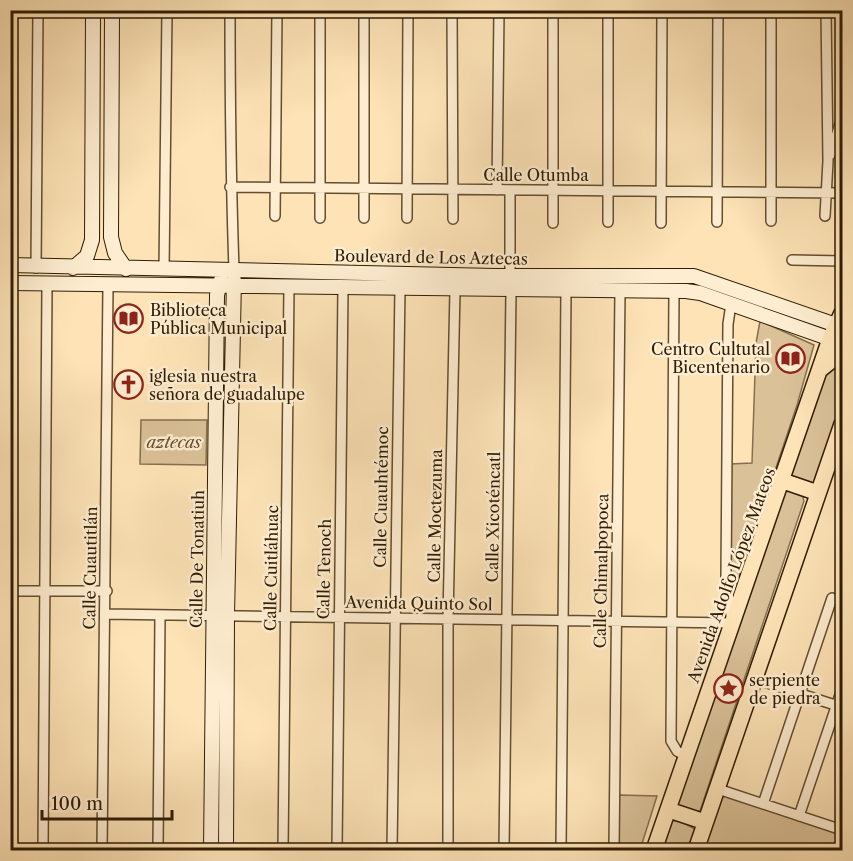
<svg xmlns="http://www.w3.org/2000/svg" width="853" height="861" font-family="'Libre Caslon Text',serif">
	<style>
		.green { fill: #dac198; stroke: #856f4e; stroke-width: 1.5 }
		.lines { fill: none; stroke-linecap: round; stroke-linejoin: round }
		.street-casing { stroke: #634e30; stroke-width: 12 }
		.secondary-casing { stroke: #301d04; stroke-width: 16 }
		.primary-casing { stroke: #301d04; stroke-width: 18 }
		.street { stroke: #feedd0; stroke-width: 9 }
		.secondary { stroke: #feedd0; stroke-width: 14 }
		.primary { stroke: #fde3b6; stroke-width: 15 }
		.labels { text-anchor: middle; dominant-baseline: central; stroke-width: 5; stroke-linejoin: round; paint-order: stroke }
		.street-label { font-size: 16px; fill: #301d04; stroke: #feedd0 }
		.poi-label { font-size: 16px; fill: #301d04; stroke: #feedd0; text-anchor: start }
		.park-label { font-size: 16px; font-style: italic; fill: #634e30; stroke: #feedd0 }
	</style>
	<rect width="100%" height="100%" fill="#fde3b6"/>
	<filter id="stains"><feTurbulence type="fractalNoise" baseFrequency=".00333" numOctaves="4"/><feColorMatrix values="0 0 0 0 .2 0 0 0 0 .09 0 0 0 0 .02 0 0 0 .5 -.17"/></filter>
	<radialGradient id="worn" r=".72"><stop offset=".6" stop-color="#630" stop-opacity="0"/><stop offset="1" stop-color="#630" stop-opacity=".3"/></radialGradient>
	<path class="green" d="M 760,321 L 814,345 L 797,405 L 732,599 L 725,587 L 730,464 L 752,463 L 756,343 Z
		M 842,354 L 842,403 L 819,478 L 812,484 L 790,476 L 822,367 Z
		M 141,420 L 207,420 L 206,465 L 140,464 Z
		M 787,489 L 802,494 L 804,501 L 700,811 L 695,812 L 676,807 L 781,494 Z
		M 720,786 L 842,828 L 842,850 L 698,850 Z
		M 619,795 L 657,796 L 640,850 L 619,850 Z
		M 667,820 L 682,822 L 695,829 L 687,850 L 657,850 Z"/>
	<g class="lines">
		<defs>
			<path id="street" d="M 230,10 C 230,97 231,184 234,270
				M 364,10 L 364,218
				M 452,10 L 453,219
				M 553,10 L 553,223
				M 830,155 L 842,118
				M 230,187 L 842,193
				M 497,190 L 499,10
				M 510,190 L 510,275
				M 275,216 L 277,10
				M 825,216 L 828,161 L 826,10
				M 320,218 L 320,10
				M 407,218 L 408,10
				M 771,221 L 771,10
				M 608,222 L 608,10
				M 717,222 L 718,10
				M 661,223 L 662,10
				M 792,260 L 842,261
				M 36,268 L 38,10
				M 164,270 L 167,10
				M 674,291 L 671,741 L 677,751 L 686,756
				M 841,574 L 842,569
				M 10,591 L 107,591
				M 106,614 L 732,623 L 726,578 L 728,324 L 731,304
				M 755,679 L 841,707
				M 718,789 L 842,830
				M 763,804 L 832,598
				M 799,816 L 842,689
				M 43,850 L 47,285
				M 102,850 L 108,286
				M 158,850 L 160,616
				M 283,850 L 289,287
				M 337,850 L 343,287
				M 392,850 L 400,288
				M 448,850 L 448,618 L 455,290
				M 504,850 L 511,291
				M 561,850 L 566,291
				M 614,850 L 620,291"/>
			<path id="secondary" d="M 112,10 L 111,237 L 115,253 L 126,269
				M 10,265 L 495,276 L 694,276 L 842,327
				M 73,268 L 87,256 L 92,240 L 93,10
				M 10,283 L 686,291 L 700,293 L 842,343
				M 211,850 L 217,295 L 221,280
				M 226,850 L 227,616 L 234,280"/>
			<path id="primary" d="M 821,369 L 842,352
				M 783,481 L 818,493
				M 669,810 L 705,822
				M 654,850 L 830,339 L 842,313
				M 696,850 L 842,424"/>
		</defs>
		<use href="#street" class="street-casing"/>
		<use href="#secondary" class="secondary-casing"/>
		<use href="#primary" class="primary-casing"/>
		<use href="#street" class="street"/>
		<use href="#secondary" class="secondary"/>
		<use href="#primary" class="primary"/>
	</g>
	<defs>
		<symbol id="library-ring" viewBox="-11 -11 22 22"><circle r="9.5" fill="#feedd0" stroke="#8f2418" stroke-width="1.5"/><path d="M-6-4Q-3-5.5-.7-3.5V5Q-3 3-6 4ZM6-4Q3-5.5 .7-3.5V5Q3 3 6 4Z" fill="#8f2418"/></symbol>
		<symbol id="church-ring" viewBox="-11 -11 22 22"><circle r="9.5" fill="#feedd0" stroke="#8f2418" stroke-width="1.5"/><path d="M-1.2-6h2.4v3.5h3.3v2.4h-3.3V6h-2.4V-.1h-3.3v-2.4h3.3Z" fill="#8f2418"/></symbol>
		<symbol id="sight-ring" viewBox="-11 -11 22 22"><circle r="9.5" fill="#feedd0" stroke="#8f2418" stroke-width="1.5"/><path d="M0-6L1.8-2.2L6-1.7L2.9 1.2L3.7 5.4L0 3.3L-3.7 5.4L-2.9 1.2L-6-1.7L-1.8-2.2Z" fill="#8f2418"/></symbol>
	</defs>
	<g fill-rule="evenodd">
		<use href="#library-ring" x="112" y="302" width="33" height="33"/>
		<use href="#library-ring" x="774" y="342" width="33" height="33"/>
		<use href="#church-ring" x="112" y="368" width="33" height="33"/>
		<use href="#sight-ring" x="712" y="672" width="33" height="33"/>
	</g>
	<g class="labels">
		<g class="street-label">
			<text x="536" y="175">Calle Otumba</text>
			<text transform="translate(431 257) rotate(1)">Boulevard de Los Aztecas</text>
			<text transform="translate(381 497) rotate(-89)">Calle Cuauhtémoc</text>
			<text transform="translate(435 516) rotate(-89)">Calle Moctezuma</text>
			<text transform="translate(493 517) rotate(-89)">Calle Xicoténcatl</text>
			<text transform="translate(197 559) rotate(-89)">Calle De Tonatiuh</text>
			<text transform="translate(90 568) rotate(-89)">Calle Cuautitlán</text>
			<text transform="translate(271 568) rotate(-89)">Calle Cuitláhuac</text>
			<text transform="translate(324 569) rotate(-89)">Calle Tenoch</text>
			<text transform="translate(601 571) rotate(-89)">Calle Chimalpopoca</text>
			<text transform="translate(731 575) rotate(-70)">Avenida Adolfo López Mateos</text>
			<text transform="translate(419 603) rotate(1)">Avenida Quinto Sol</text>
		</g>
		<g class="poi-label">
			<text x="150" y="310">Biblioteca<tspan x="150" dy="18">Pública Municipal</tspan></text>
			<text x="770" y="349" text-anchor="end">Centro Cultutal<tspan x="770" dy="18">Bicentenario</tspan></text>
			<text x="149" y="376">iglesia nuestra<tspan x="149" dy="18">señora de guadalupe</tspan></text>
			<text x="749" y="680">serpiente<tspan x="749" dy="18">de piedra</tspan></text>
		</g>
		<g class="park-label">
			<text x="174" y="442">aztecas</text>
		</g>
	</g>
	<rect width="853" height="861" fill="none" stroke="#fde3b6" stroke-width="36"/>
	<rect x="12" y="12" width="829" height="837" fill="none" stroke="#301d04" stroke-width="3"/>
	<rect x="18" y="18" width="817" height="825" fill="none" stroke="#301d04" stroke-width="1.5"/>
	<path d="M42 810v9h130v-9" fill="none" stroke="#301d04" stroke-width="3"/>
	<text x="51" y="810" font-size="18" fill="#301d04" stroke="#feedd0" stroke-width="4.5" paint-order="stroke">100 m</text>
	<rect width="100%" height="100%" filter="url(#stains)"/>
	<rect width="100%" height="100%" fill="url(#worn)"/>
</svg>
